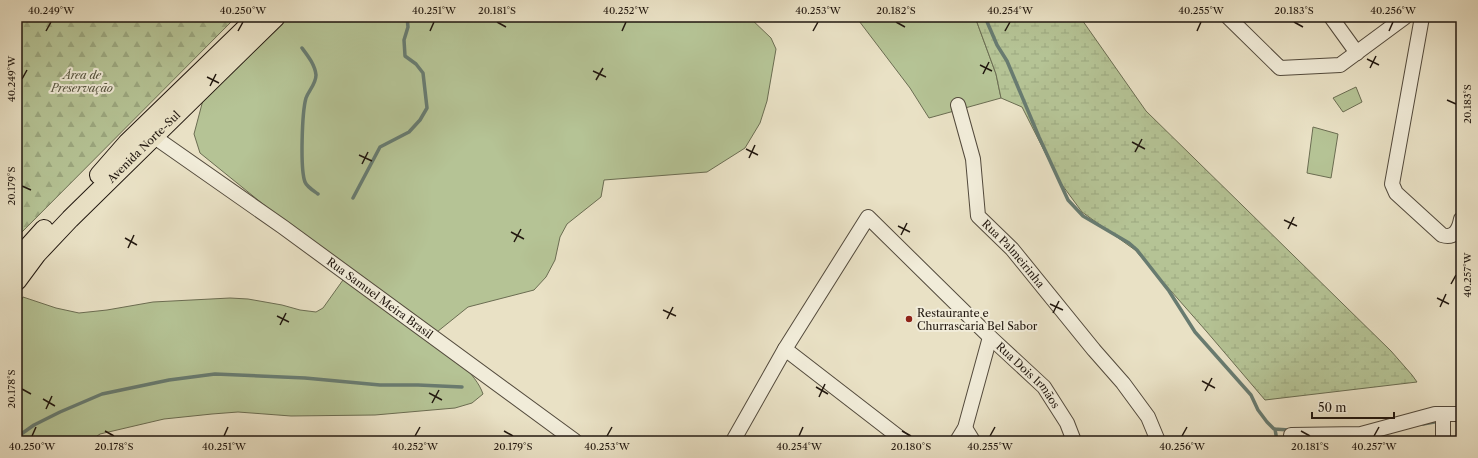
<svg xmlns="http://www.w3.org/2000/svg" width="1478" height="458" font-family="'Libre Caslon Text',serif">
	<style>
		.green { fill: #b5c395; stroke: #6b6d52 }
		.forest { fill: url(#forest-firs); stroke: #6b6d52 }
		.wetland { fill: url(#wetland-marsh); stroke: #6b6d52 }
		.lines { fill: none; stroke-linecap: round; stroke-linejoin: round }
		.stream { stroke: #687b70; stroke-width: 3.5 }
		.minor-casing { stroke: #534a3c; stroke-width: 16 }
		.major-casing { stroke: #21170f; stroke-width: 20 }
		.minor { stroke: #f1ecd9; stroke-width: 14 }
		.major { stroke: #e9e1c5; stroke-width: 18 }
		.ticks { fill: none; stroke: #21170f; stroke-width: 1.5 }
		.poi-dot { fill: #8f2418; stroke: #f1ecd9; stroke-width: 1.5 }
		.labels { text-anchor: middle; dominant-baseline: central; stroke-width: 4; stroke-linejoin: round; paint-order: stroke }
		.park-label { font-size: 11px; font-style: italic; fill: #55533e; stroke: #f1ecd9 }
		.street-label { font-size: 11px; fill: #21170f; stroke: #f1ecd9 }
		.poi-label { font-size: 11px; fill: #21170f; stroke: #f1ecd9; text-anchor: start }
		.neatline { fill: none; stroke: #21170f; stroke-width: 1.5 }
		.ticks-label { font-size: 10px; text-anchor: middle; fill: #21170f }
	</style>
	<defs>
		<pattern id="forest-firs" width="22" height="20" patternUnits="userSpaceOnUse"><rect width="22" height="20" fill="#b5c395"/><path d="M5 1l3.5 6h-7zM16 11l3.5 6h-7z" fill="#9ba77f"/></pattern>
		<pattern id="wetland-marsh" width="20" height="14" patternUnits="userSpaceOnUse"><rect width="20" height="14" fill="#b5c395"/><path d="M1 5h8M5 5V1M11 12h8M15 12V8" fill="none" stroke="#9ba77f"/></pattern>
	</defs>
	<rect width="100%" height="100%" fill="#e9e1c5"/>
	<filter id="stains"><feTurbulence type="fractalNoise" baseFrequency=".005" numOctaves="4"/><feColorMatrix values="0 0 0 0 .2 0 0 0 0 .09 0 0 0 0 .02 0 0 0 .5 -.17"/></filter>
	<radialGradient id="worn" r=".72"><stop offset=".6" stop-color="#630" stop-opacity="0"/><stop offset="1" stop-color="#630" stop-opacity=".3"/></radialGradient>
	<path class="green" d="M 286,17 L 749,17 L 771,38 L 776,49 L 767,101 L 760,123 L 745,148 L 707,172 L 604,180 L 601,197 L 567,224 L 560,237 L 555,260 L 546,277 L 534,290 L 468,307 L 432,336 C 448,352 476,373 483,394 L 472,403 L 455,408 L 432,410 L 375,415 L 291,416 L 238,412 L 212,414 L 164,419 L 100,434 L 90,441 L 17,441 L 17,310 L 23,297 L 56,308 L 79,313 L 107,310 L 153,302 L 230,298 L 248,299 L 282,305 L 300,310 L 316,312 L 323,308 L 348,273 L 200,153 L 194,134 L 203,100 Z
		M 856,17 L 975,17 L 996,74 L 1001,98 L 929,118 L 910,88 Z
		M 1356,87 L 1362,102 L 1343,112 L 1333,98 Z
		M 1313,127 L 1338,134 L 1331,178 L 1307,173 Z"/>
	<path class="forest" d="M 17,17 L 236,17 L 17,237 Z"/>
	<path class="wetland" d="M 975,17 L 1080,17 L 1146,111 L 1391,351 L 1412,375 L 1417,382 L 1265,400 L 1207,332 L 1135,250 L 1082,212 L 1060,182 L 1022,107 L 1001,98 L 996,74 Z"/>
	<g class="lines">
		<path class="stream" d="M 985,17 L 997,45 L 1007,61 L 1039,137 L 1068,200 L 1083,216 L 1129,243 L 1137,250 L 1169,291 L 1195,332 L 1251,395 L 1258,410 L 1267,422 L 1274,429 L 1289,430
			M 302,48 C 308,56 315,65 316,75 C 316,84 309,90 306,98 C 302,112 300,169 305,182 C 307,187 314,191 318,194
			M 353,198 L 380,147 L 409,132 L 420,120 L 427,108 L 423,73 L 416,64 L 405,56 L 404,40 L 408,27 L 407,17
			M 1423,424 L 1440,421
			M 1275,429 L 1277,441
			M 17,437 L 34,425 L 60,412 L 102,394 L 169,380 L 215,374 L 305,378 L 380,385 L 418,385 L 462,387"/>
		<defs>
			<g id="minor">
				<path d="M 1228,17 L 1280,68 L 1340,65 L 1405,17"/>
				<path d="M 1331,17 L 1357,53"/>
				<path d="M 1422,17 L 1392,184 L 1396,193 L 1442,235 C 1454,239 1459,230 1461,219"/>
				<path id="s1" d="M 958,105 L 973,159 L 978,216 L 1012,249 L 1094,350 L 1123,383 L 1148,417 L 1158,441"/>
				<path id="s2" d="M 146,130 L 153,136 L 283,227 L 575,441"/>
				<path d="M 785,349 L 904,441"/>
				<path d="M 965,428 L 973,441"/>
				<path d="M 1291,435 L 1361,434 L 1435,414 L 1461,414"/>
				<path id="s3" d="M 733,441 L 785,349 L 868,217 L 990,337 L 1044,387 L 1067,423 L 1074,441"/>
				<path d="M 957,441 L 965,428 L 990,337"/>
				<path d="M 1443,441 L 1443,414"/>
			</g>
			<g id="major">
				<path d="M 99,175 L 127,143 L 257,17"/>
				<path d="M 17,259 L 44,229"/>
				<path id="s4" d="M 17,281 L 37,254 L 70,219 L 276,17"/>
			</g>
		</defs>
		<use href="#minor" class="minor-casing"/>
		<use href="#major" class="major-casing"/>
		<use href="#minor" class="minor"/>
		<use href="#major" class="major"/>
	</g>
	<path class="ticks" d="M 497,22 L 506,27M 896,22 L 905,27M 1294,22 L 1303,27M 46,31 L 51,22M 238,31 L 243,22M 430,31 L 434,22M 622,31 L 626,22M 813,31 L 818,22M 1005,31 L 1010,22M 1197,31 L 1201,22M 1389,31 L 1393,22M 1367,59 L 1379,65M 980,65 L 992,71M 1370,68 L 1376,56M 593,71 L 606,77M 983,74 L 989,62M 207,77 L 219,83M 22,79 L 27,70M 596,80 L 603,68M 210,86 L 216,74M 1447,100 L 1456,104M 1132,142 L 1145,149M 746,149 L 758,155M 1135,152 L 1142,139M 359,155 L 372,161M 749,158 L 755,145M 362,164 L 368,152M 22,186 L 31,190M 1284,220 L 1297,226M 898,226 L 910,232M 1288,229 L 1294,217M 511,232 L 524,239M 901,235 L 907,223M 125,238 L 137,245M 514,242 L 521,229M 128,248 L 134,235M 1451,284 L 1456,275M 1437,298 L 1449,304M 1050,304 L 1063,310M 1440,307 L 1446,294M 663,310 L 676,316M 1053,313 L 1059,301M 277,316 L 289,322M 667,319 L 673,307M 280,325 L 286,313M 1202,381 L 1215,388M 816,387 L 828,394M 22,389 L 31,394M 1205,391 L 1212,378M 429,393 L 442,400M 819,397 L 825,384M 43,399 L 55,406M 432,403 L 439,390M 46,409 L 52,396M 105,431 L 114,436M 504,431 L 513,436M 902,431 L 911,436M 1301,431 L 1310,436M 32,436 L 36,427M 224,436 L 228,427M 415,436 L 420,427M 607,436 L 612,427M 799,436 L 803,427M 990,436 L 995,427M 1182,436 L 1187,427M 1374,436 L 1379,427"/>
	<circle class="poi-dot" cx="909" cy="319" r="4"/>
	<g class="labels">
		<g class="park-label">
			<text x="82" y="75">Área de<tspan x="82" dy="13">Preservação</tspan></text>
		</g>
		<g class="street-label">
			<text stroke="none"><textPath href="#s4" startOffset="185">Avenida Norte-Sul</textPath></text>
			<text stroke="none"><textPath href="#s1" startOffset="165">Rua Palmeirinha</textPath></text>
			<text stroke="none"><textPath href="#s2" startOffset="288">Rua Samuel Meira Brasil</textPath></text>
			<text stroke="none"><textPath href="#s3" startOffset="487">Rua Dois Irmãos</textPath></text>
		</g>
		<g class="poi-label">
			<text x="917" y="313">Restaurante e<tspan x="917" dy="13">Churrascaria Bel Sabor</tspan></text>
		</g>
	</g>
	<rect width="1478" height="458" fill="none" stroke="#e9e1c5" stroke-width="44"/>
	<path d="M1312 412v6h82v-6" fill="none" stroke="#21170f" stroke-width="2"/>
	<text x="1318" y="412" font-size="12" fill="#21170f" stroke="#f1ecd9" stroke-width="3" paint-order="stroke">50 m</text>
	<rect x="22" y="22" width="1434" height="414" class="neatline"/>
	<g class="ticks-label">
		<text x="51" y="14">40.249°W</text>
		<text x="243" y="14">40.250°W</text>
		<text x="434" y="14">40.251°W</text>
		<text x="497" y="14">20.181°S</text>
		<text x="626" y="14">40.252°W</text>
		<text x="818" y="14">40.253°W</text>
		<text x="896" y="14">20.182°S</text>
		<text x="1010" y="14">40.254°W</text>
		<text x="1201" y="14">40.255°W</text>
		<text x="1294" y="14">20.183°S</text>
		<text x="1393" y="14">40.256°W</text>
		<text transform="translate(11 79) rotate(-90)" y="4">40.249°W</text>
		<text transform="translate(1467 104) rotate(-90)" y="4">20.183°S</text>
		<text transform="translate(11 186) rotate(-90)" y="4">20.179°S</text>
		<text transform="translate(1467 275) rotate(-90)" y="4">40.257°W</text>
		<text transform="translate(11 389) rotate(-90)" y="4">20.178°S</text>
		<text x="32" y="450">40.250°W</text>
		<text x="114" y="450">20.178°S</text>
		<text x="224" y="450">40.251°W</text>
		<text x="415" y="450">40.252°W</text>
		<text x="513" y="450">20.179°S</text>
		<text x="607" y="450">40.253°W</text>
		<text x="799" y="450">40.254°W</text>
		<text x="911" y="450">20.180°S</text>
		<text x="990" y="450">40.255°W</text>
		<text x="1182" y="450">40.256°W</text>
		<text x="1310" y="450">20.181°S</text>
		<text x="1374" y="450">40.257°W</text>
	</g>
	<rect width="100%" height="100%" filter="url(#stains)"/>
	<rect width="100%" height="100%" fill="url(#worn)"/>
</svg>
